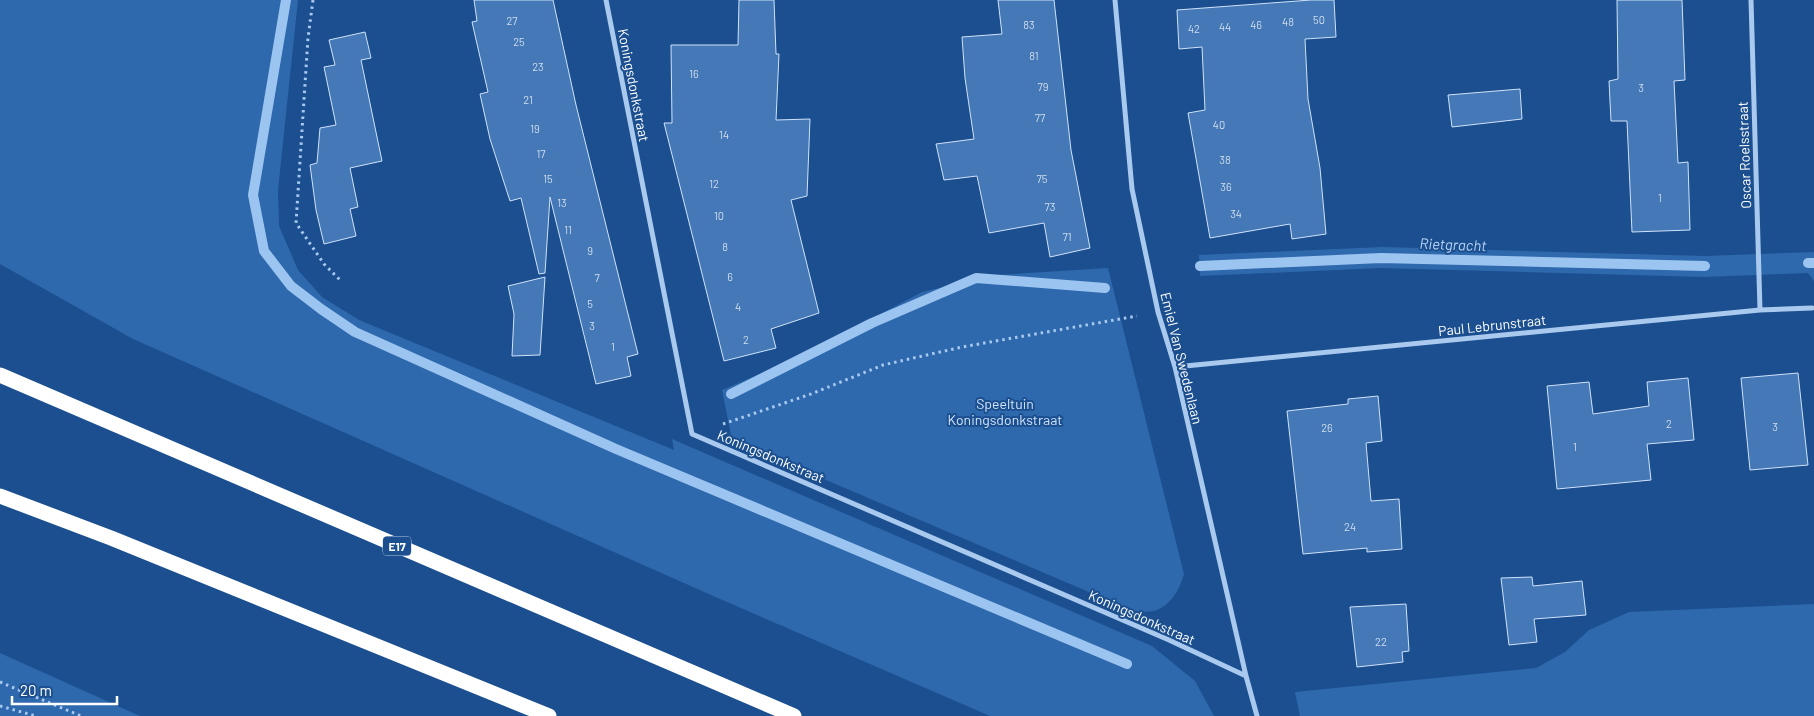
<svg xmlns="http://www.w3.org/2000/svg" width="1814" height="716" font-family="Barlow,sans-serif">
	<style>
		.green { fill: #2e69ad }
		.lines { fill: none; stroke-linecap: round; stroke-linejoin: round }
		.stream { stroke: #9cc4f0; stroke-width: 10 }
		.building { fill: #4478b7; stroke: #cfe3fa }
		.path { stroke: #a9c9ee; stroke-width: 3; stroke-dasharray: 2.5 4; stroke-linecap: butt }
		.minor { stroke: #a9c9ee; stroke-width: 5 }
		.motorway { stroke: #fff; stroke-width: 15 }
		.labels { text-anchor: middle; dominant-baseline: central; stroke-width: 4; stroke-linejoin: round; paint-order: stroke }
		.number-label { font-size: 11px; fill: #d0dded }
		.shield { fill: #1b4f8f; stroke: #bbcadd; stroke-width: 1 }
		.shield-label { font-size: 12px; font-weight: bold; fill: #fff }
		.street-label { font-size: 14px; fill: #fff; stroke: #1b4f8f }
		.park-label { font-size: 14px; fill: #cfe3fa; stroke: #1b4f8f }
		.water-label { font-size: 15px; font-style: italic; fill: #b5d3f5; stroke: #1b4f8f }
	</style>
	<rect width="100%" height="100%" fill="#1b4f8f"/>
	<path class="green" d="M 0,0 L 298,0 L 278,190 L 279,226 L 298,270 L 322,297 L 359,320 L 674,450 L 672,439 L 1152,646 L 1195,681 L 1214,716 L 990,716 L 720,599 L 133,339 L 0,264 Z
		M 1382,247 L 1705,256 L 1814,252 L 1814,281 L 1808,273 L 1705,277 L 1382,268 L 1200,276 L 1199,255 Z
		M 1108,268 L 1184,574 C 1180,588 1172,604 1157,610 C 1151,612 1142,612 1136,612 L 732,440 L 722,390 L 801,356 L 922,292 L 996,275 Z
		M 1814,604 L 1814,716 L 1300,716 L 1295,692 L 1536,668 L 1565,652 L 1589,630 L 1629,612 Z
		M 0,653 L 140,716 L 0,716 Z"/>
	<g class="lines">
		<path class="stream" d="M 286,0 L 253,195 L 264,251 L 291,286 L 321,309 L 355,332 L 616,449 L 1127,664
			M 1808,263 L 1814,263
			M 1200,266 L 1381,258 L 1705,266
			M 731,394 L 872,323 L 976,278 L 1105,288"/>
	</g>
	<path class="building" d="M 474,0 L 553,0 L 576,105 L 638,354 L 627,357 L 631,376 L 596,384 L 550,197 L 545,273 L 539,274 L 521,198 L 510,201 L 490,139 L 480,94 L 488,92 L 472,22 L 477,21 Z
		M 739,0 L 774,0 L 776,54 L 779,54 L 776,120 L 810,119 L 807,196 L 791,200 L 819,313 L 771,329 L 776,348 L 724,361 L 664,123 L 672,123 L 671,45 L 738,45 Z
		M 998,0 L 1054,0 L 1071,150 L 1090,248 L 1050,257 L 1044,223 L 989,233 L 977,176 L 944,180 L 936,144 L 974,139 L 965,78 L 962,37 L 1002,34 Z
		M 1311,0 L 1334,0 L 1336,37 L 1305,39 L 1308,99 L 1320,168 L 1326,234 L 1292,239 L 1290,224 L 1210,238 L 1188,113 L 1205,110 L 1202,47 L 1179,49 L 1177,10 Z
		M 1617,0 L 1682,0 L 1685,80 L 1674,81 L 1678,163 L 1688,162 L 1690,230 L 1632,232 L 1627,121 L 1611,121 L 1609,81 L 1618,79 Z
		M 365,32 L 371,58 L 361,60 L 382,161 L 350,168 L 358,207 L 350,209 L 356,236 L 324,244 L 316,210 L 310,165 L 317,163 L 320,128 L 336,125 L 324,67 L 335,65 L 329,40 Z
		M 1520,89 L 1522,119 L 1452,127 L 1448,95 Z
		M 545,277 L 540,355 L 512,356 L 514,314 L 508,286 Z
		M 1798,373 L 1808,465 L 1750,470 L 1741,378 Z
		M 1688,378 L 1694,440 L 1647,444 L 1651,480 L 1557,489 L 1547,386 L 1589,382 L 1593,414 L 1649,406 L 1647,382 Z
		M 1378,396 L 1382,441 L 1366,443 L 1371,501 L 1399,499 L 1402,549 L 1367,552 L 1367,548 L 1303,554 L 1287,411 L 1348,404 L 1348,399 Z
		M 1532,577 L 1533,586 L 1582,581 L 1586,615 L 1534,619 L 1537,642 L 1509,645 L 1501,578 Z
		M 1406,604 L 1409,651 L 1402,652 L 1403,662 L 1357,667 L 1350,607 Z"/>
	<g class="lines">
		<path class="path" d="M 313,0 L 308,38 L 296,223 L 324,264 L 342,282
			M 723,424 L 811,394 L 883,365 L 962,347 L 1137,316
			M 0,682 L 81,716
			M 0,706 L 36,716"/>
		<path class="minor" d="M 606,0 L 692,434 L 1169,640 L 1246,676
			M 1115,0 L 1132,189 L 1158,312 L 1175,367 L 1246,676 L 1257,716
			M 1751,0 L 1760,310
			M 1175,367 L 1760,310 L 1812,308"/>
		<path class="motorway" d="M 0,375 L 794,716
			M 0,496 L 111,538 L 549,716"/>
	</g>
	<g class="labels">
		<g class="number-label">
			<text x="1319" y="19">50</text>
			<text x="512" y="20">27</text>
			<text x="1288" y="21">48</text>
			<text x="1029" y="24">83</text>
			<text x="1256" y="24">46</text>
			<text x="1225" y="26">44</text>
			<text x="1194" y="28">42</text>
			<text x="519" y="41">25</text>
			<text x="1034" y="55">81</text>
			<text x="538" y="66">23</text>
			<text x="694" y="73">16</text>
			<text x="1043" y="86">79</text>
			<text x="1641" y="87">3</text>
			<text x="528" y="99">21</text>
			<text x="1040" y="117">77</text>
			<text x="1219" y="124">40</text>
			<text x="535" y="128">19</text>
			<text x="724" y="134">14</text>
			<text x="541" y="153">17</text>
			<text x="1225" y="159">38</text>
			<text x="548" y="178">15</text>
			<text x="1042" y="178">75</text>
			<text x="714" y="183">12</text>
			<text x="1226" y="186">36</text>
			<text x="1660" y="197">1</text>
			<text x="562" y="202">13</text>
			<text x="1050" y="206">73</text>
			<text x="1236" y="213">34</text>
			<text x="719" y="215">10</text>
			<text x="568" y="229">11</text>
			<text x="1067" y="236">71</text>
			<text x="725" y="246">8</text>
			<text x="590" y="250">9</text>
			<text x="730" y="276">6</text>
			<text x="597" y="277">7</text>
			<text x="590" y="303">5</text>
			<text x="738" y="306">4</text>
			<text x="592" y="325">3</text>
			<text x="746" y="339">2</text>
			<text x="613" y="346">1</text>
			<text x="1669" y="423">2</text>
			<text x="1775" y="426">3</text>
			<text x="1327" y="427">26</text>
			<text x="1575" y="446">1</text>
			<text x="1350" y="526">24</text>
			<text x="1381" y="641">22</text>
		</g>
		<rect class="shield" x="383" y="536.5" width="28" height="19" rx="4"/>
		<g class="shield-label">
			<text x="397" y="546">E17</text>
		</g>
		<g class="street-label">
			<text transform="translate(634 85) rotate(79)">Koningsdonkstraat</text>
			<text transform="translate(1744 155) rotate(-92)">Oscar Roelsstraat</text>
			<text transform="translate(1492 325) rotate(-6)">Paul Lebrunstraat</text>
			<text transform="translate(1182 358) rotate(76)">Emiel Van Swedenlaan</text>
			<text transform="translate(771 456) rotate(23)">Koningsdonkstraat</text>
			<text transform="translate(1142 617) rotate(24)">Koningsdonkstraat</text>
		</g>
		<g class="park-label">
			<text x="1005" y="403">Speeltuin<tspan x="1005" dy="16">Koningsdonkstraat</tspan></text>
		</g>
		<g class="water-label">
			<text transform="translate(1453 244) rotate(2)">Rietgracht</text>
		</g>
	</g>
	<path d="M12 696v8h105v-8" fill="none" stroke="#ffffff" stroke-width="2.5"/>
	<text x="20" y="696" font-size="15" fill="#ffffff" stroke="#1b4f8f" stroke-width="4" paint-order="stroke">20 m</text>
</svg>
